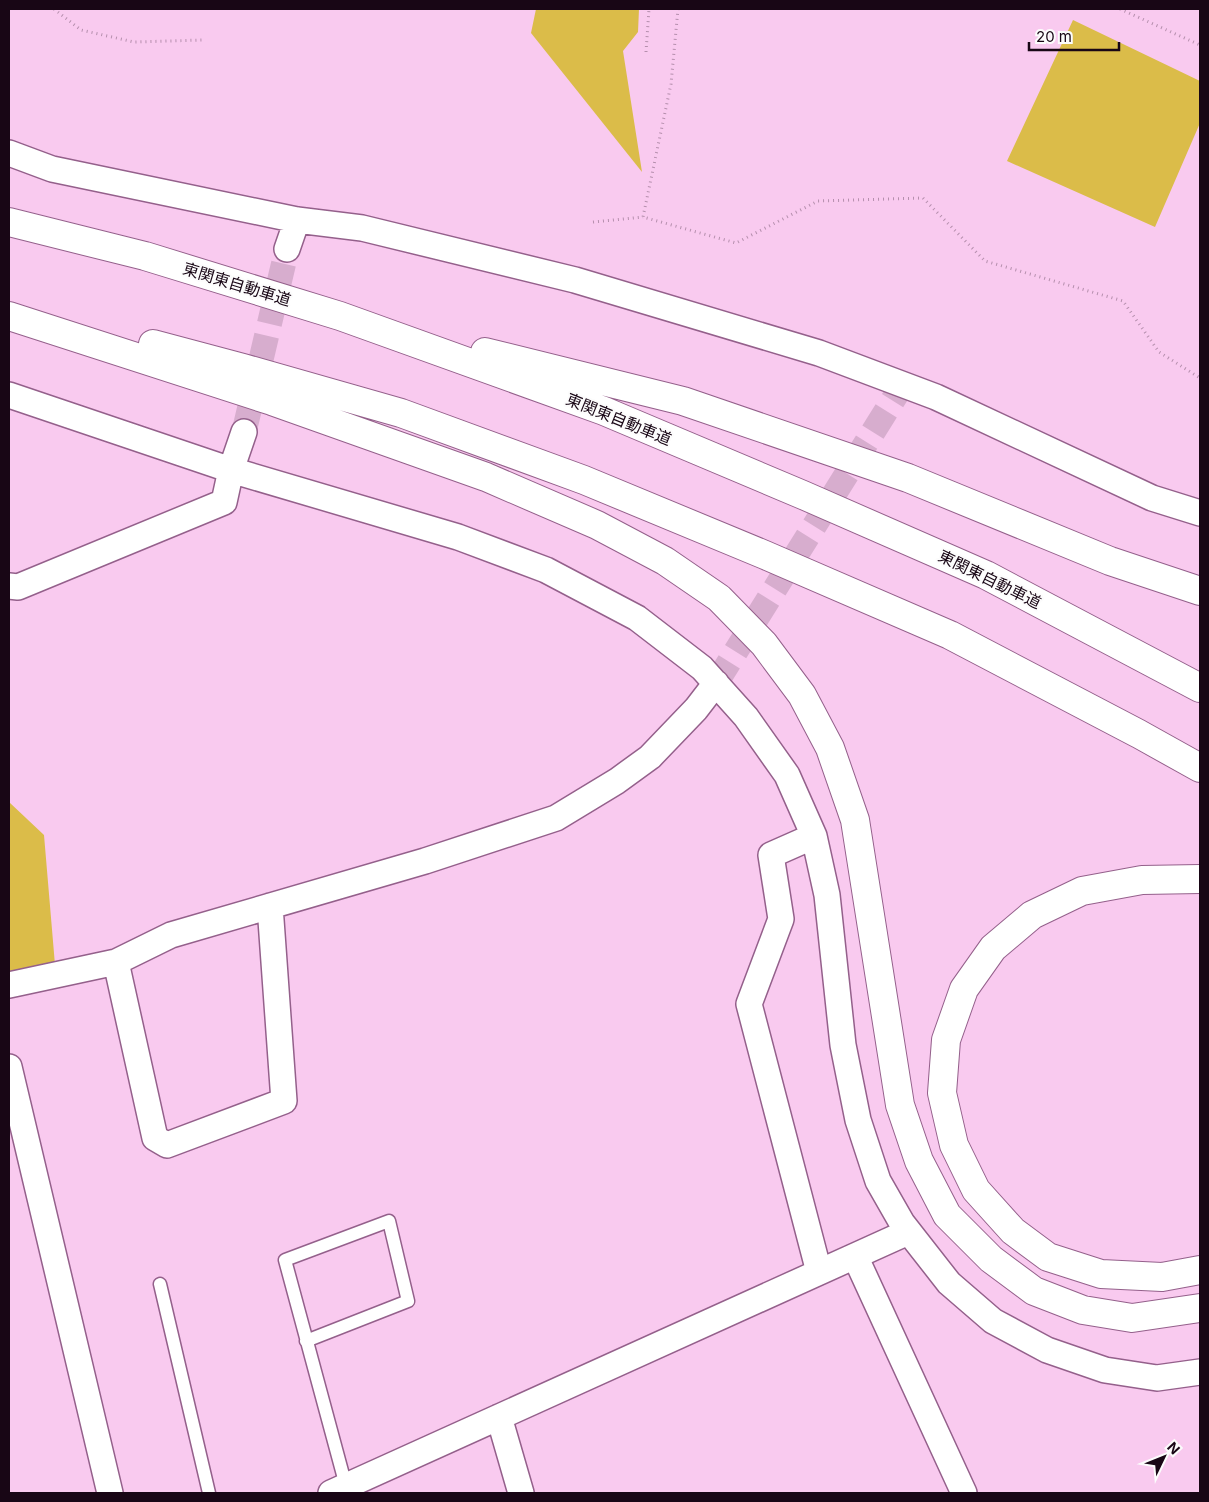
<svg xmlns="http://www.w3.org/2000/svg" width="1209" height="1502" font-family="Inter,'Noto Sans JP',sans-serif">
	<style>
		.green { fill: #dbbc49 }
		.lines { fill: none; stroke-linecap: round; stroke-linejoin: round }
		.minor-tunnel { stroke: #d7adce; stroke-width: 25; stroke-dasharray: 25 12; stroke-linecap: butt }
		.service-casing { stroke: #94608b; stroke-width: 15 }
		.minor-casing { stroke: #94608b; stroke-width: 28 }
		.motorway-casing { stroke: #94608b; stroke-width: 30 }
		.path { stroke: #b58fad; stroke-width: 3; stroke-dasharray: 1 4; stroke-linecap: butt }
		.service { stroke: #fff; stroke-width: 12 }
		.minor { stroke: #fff; stroke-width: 25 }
		.motorway { stroke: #fff; stroke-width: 28 }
		.labels { text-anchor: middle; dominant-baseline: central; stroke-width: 4; stroke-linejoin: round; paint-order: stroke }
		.street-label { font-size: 16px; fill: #180615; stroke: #fcfcfc }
	</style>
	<rect width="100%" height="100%" fill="#f9caef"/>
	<path class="green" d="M 536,9 L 639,9 L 638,32 L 623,51 L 642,172 L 531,33 Z
		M 1073,20 L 1200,81 L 1200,123 L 1155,227 L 1007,161 Z
		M 9,802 L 44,835 L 55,965 L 9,974 Z"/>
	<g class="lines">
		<path class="minor-tunnel" d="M 244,432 L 287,249
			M 716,683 L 903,384"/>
		<defs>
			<path id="service" d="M 160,1284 L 209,1493
				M 306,1341 L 408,1301 L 389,1221 L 285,1260 L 346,1486"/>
			<path id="minor" d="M 9,153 L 52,169 L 297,220 L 362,228 L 575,280 L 819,353 L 936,397 L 1152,498 L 1200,513
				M 287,249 L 297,220
				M 9,395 L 231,470 L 458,537 L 546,570 L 637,618 L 702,668 L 746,717 L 787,775 L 814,836 L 827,895 L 843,1045 L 858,1120 L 878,1181 L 902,1223 L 949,1283 L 993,1321 L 1047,1350 L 1105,1370 L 1157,1378 L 1200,1372
				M 9,586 L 18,587 L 224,502 L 231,470 L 244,432
				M 814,836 L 771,855 L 781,919 L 749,1004 L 819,1272
				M 116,962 L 155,1138 L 167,1145 L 284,1101 L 270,906
				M 9,985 L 116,962 L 171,935 L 425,861 L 556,818 L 617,781 L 650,757 L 696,709 L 716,683
				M 9,1067 L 110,1493
				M 855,1256 L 964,1493
				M 499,1417 L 521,1493
				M 331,1493 L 908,1232"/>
			<path id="motorway" d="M 9,222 L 145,256 L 340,316 L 604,411 L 803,495 L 986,575 L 1200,688
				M 9,316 L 272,401 L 486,477 L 597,525 L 665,561 L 719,598 L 764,644 L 802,695 L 830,748 L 855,820 L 900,1105 L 919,1161 L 947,1215 L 991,1259 L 1034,1291 L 1083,1310 L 1132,1318 L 1200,1308
				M 153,344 L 243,368 L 401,413 L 584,480 L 765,555 L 950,635 L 1139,734 L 1200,768
				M 485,352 L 683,401 L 908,478 L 1110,561 L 1200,591
				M 1200,879 L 1142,880 L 1082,891 L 1032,915 L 993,948 L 964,989 L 946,1040 L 942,1093 L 954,1145 L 976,1190 L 1013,1231 L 1048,1257 L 1101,1274 L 1162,1277 L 1200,1270"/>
		</defs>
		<use href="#service" class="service-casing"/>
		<use href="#minor" class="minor-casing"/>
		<use href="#motorway" class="motorway-casing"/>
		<path class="path" d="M 54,9 L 81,30 L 134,42 L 203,40
			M 678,9 L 671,84 L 643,217 L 736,243 L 818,201 L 923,198 L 985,261 L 1123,301 L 1159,352 L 1200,378
			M 1120,9 L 1200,45
			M 646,52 L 649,9
			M 593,222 L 643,217"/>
		<use href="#service" class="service"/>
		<use href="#minor" class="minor"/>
		<use href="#motorway" class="motorway"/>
	</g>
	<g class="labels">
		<g class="street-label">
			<text transform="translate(237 284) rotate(17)">東関東自動車道</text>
			<text transform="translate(619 419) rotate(22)">東関東自動車道</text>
			<text transform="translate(990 579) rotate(26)">東関東自動車道</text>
		</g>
	</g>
	<rect width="1209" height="1502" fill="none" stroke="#180615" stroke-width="20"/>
	<g transform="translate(1164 1457) rotate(47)" stroke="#fcfcfc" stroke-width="4" paint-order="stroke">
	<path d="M0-4L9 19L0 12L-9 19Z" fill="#180615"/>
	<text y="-8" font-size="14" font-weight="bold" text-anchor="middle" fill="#180615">N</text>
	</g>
	<path d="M1029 42v8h90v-8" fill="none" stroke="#180615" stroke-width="2.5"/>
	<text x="1036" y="42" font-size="15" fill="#180615" stroke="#fcfcfc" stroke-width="4" paint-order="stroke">20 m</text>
</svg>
